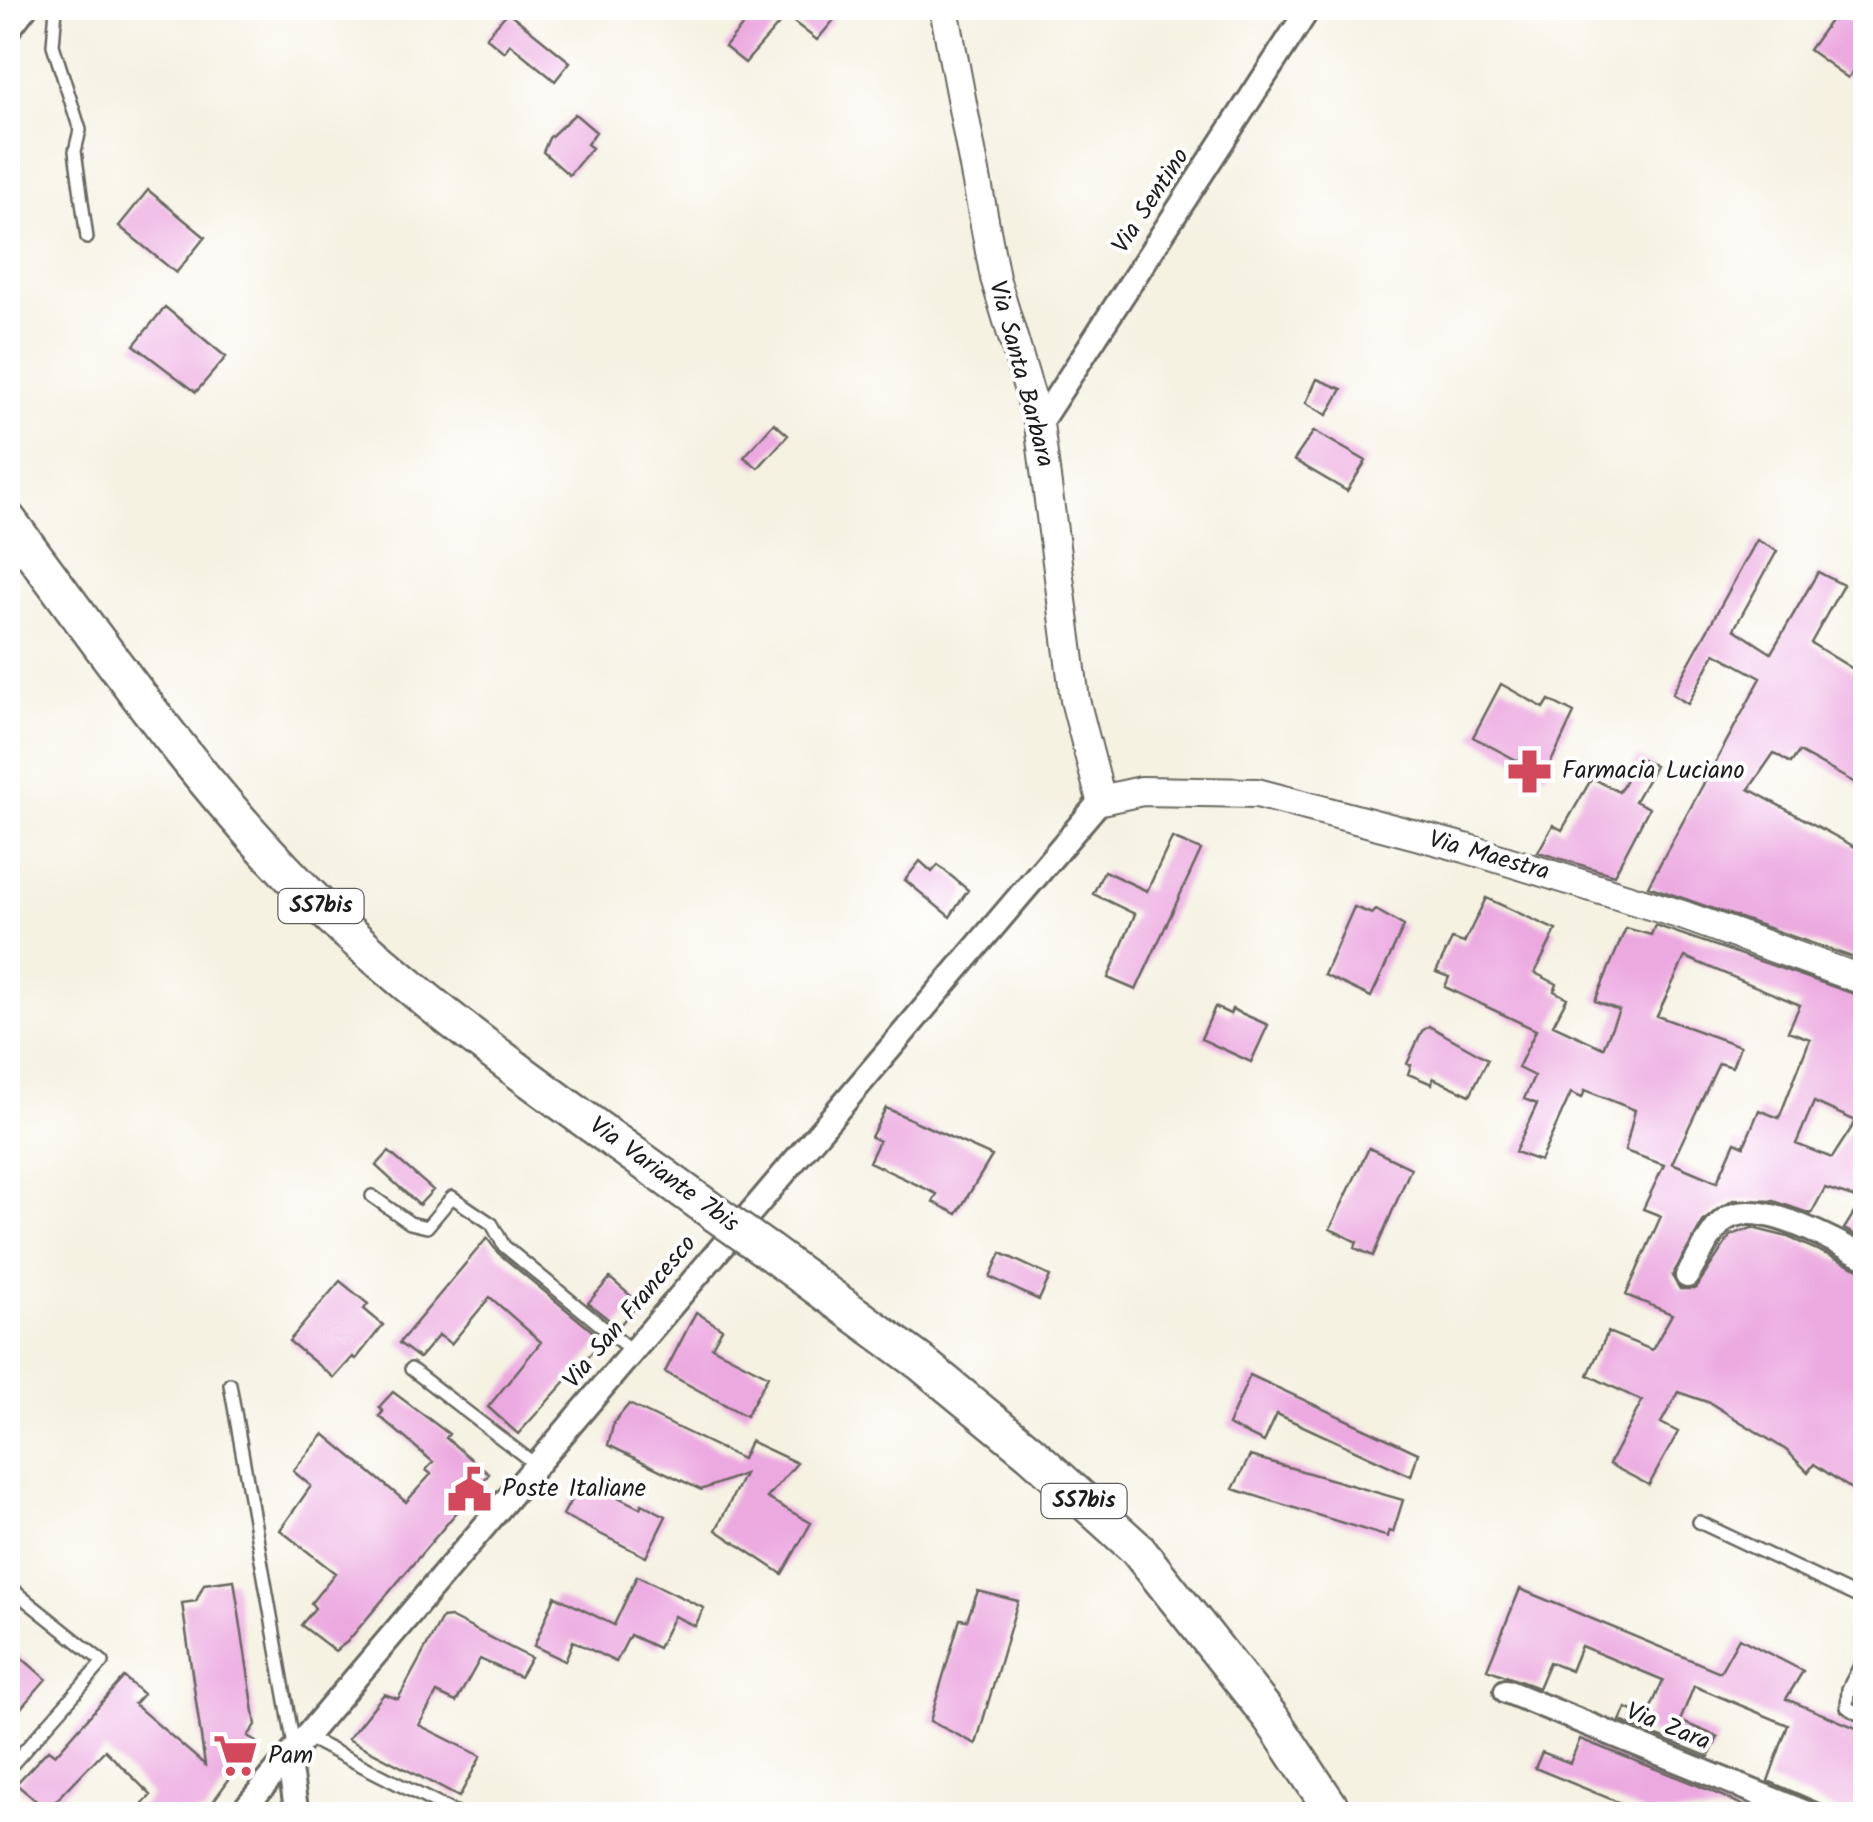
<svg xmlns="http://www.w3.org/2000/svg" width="1873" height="1822" font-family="Kalam,sans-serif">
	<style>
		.building { fill: #eca9e0; fill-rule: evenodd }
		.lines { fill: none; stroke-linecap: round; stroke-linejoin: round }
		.service-casing { stroke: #686761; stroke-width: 16 }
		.minor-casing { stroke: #686761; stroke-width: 28 }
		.tertiary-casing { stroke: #686761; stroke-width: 32 }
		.primary-casing { stroke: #686761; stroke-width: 40 }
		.service { stroke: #fff; stroke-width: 11 }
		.minor { stroke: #fff; stroke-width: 22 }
		.tertiary { stroke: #fff; stroke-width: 28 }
		.primary { stroke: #fff; stroke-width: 35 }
		.primary-bridge-casing { stroke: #686761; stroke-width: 40; stroke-linecap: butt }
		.primary-bridge { stroke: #fff; stroke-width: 35 }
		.labels { text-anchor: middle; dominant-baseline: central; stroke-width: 8; stroke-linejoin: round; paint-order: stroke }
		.shield { fill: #fff; stroke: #606060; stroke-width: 2.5 }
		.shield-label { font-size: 22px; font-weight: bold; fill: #1c1c1c }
		.street-label { font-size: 25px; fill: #1c1c1c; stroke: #fff }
		.poi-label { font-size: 25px; fill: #1c1c1c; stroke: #fff; text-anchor: start }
	</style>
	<rect width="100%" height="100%" fill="#fff"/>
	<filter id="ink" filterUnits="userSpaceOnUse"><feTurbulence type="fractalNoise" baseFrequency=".01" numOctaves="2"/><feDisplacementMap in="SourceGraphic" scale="20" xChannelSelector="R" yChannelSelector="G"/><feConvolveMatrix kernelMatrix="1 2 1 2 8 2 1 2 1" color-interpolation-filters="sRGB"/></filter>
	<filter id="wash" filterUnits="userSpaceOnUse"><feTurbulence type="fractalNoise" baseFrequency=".0048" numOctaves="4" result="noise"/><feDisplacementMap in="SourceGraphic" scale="40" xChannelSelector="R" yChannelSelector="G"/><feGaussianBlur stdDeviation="2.25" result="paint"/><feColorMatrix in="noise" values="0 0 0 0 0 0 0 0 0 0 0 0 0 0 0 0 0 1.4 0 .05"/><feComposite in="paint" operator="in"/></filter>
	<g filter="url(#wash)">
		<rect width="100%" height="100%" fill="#f5f2e2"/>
		<g id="blocks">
			<path class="building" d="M 757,8 L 816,8 L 833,21 L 817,40 L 786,16 L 745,63 L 725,47 Z
				M 1837,11 L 1866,32 L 1866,54 L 1848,78 L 1809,50 Z
				M 508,12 L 570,62 L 555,81 L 510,44 L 504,52 L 486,37 Z
				M 575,114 L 596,132 L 587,144 L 592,148 L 569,175 L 543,152 L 549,138 Z
				M 148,190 L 205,237 L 176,273 L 119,226 Z
				M 165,307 L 226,357 L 196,392 L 134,345 Z
				M 1317,379 L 1342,389 L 1327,415 L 1306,403 Z
				M 774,423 L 788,435 L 758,468 L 744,457 Z
				M 1314,431 L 1366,461 L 1347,491 L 1294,460 Z
				M 1757,540 L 1777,551 L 1734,629 L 1771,653 L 1818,572 L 1843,585 L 1811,643 L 1866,677 L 1866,789 L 1799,752 L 1791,763 L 1774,753 L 1749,789 L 1866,853 L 1866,962 L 1648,886 L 1761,678 L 1715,653 L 1688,704 L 1672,694 Z
				M 1501,684 L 1544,708 L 1549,700 L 1574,713 L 1545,775 L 1539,772 L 1536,779 L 1516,769 L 1520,762 L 1473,737 Z
				M 1638,757 L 1655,766 L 1635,801 L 1649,808 L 1614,875 L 1538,852 L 1553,825 L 1562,830 L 1592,778 L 1619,792 Z
				M 1172,838 L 1201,850 L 1136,990 L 1108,978 L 1135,914 L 1093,894 L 1104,871 L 1147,891 Z
				M 920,861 L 932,872 L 938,865 L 968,890 L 950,917 L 905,880 Z
				M 1486,898 L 1556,930 L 1535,973 L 1557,984 L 1554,991 L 1567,998 L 1553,1025 L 1603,1048 L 1619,1010 L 1595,1001 L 1626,928 L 1651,935 L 1655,925 L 1866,998 L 1866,1240 L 1844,1229 L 1862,1200 L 1825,1188 L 1811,1214 L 1774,1201 L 1733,1200 L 1704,1220 L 1672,1276 L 1680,1289 L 1695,1289 L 1731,1235 L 1752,1228 L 1788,1237 L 1866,1272 L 1866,1336 L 1859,1347 L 1866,1351 L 1866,1499 L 1814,1464 L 1808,1472 L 1786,1450 L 1710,1403 L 1678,1392 L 1661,1423 L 1678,1432 L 1649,1485 L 1609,1464 L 1642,1401 L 1588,1375 L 1608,1332 L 1652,1350 L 1672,1314 L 1626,1295 L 1661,1216 L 1643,1209 L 1664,1165 L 1625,1151 L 1635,1110 L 1585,1090 L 1582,1098 L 1571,1093 L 1540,1161 L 1515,1152 L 1537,1104 L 1524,1099 L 1534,1076 L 1518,1068 L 1536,1030 L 1445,987 L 1449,977 L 1436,972 L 1452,939 L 1464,943 ZM 1685,957 L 1800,1005 L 1788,1031 L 1810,1039 L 1779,1118 L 1759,1110 L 1744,1146 L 1735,1142 L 1717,1182 L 1672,1163 L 1719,1063 L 1732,1067 L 1740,1046 L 1657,1016 ZM 1814,1102 L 1856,1121 L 1832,1158 L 1796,1144 Z
				M 1354,907 L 1372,914 L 1376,910 L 1404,926 L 1371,997 L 1324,975 Z
				M 1215,1007 L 1230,1014 L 1232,1009 L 1268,1025 L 1251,1062 L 1201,1039 Z
				M 1429,1026 L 1488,1059 L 1470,1095 L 1433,1078 L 1432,1084 L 1408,1074 L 1411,1065 L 1407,1064 L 1422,1031 Z
				M 886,1108 L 992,1156 L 957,1214 L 933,1202 L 937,1194 L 869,1162 L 879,1141 L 871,1137 Z
				M 1369,1148 L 1411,1168 L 1373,1256 L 1355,1248 L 1357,1242 L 1330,1229 Z
				M 389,1152 L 433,1190 L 419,1205 L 376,1166 Z
				M 487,1238 L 498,1253 L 603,1340 L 518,1434 L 488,1407 L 541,1342 L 490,1297 L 451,1344 L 439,1335 L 419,1358 L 399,1343 Z
				M 1001,1253 L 1050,1276 L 1039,1300 L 990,1277 Z
				M 610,1278 L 639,1303 L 618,1327 L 588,1303 Z
				M 340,1281 L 368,1304 L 364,1309 L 383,1325 L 356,1359 L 353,1357 L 334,1378 L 289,1341 Z
				M 696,1312 L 722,1329 L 712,1347 L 768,1376 L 746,1416 L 665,1372 Z
				M 1250,1375 L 1418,1453 L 1411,1476 L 1277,1414 L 1264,1442 L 1228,1425 Z
				M 393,1392 L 449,1434 L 446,1438 L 489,1474 L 347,1642 L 335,1651 L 301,1625 L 315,1608 L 311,1603 L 335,1573 L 280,1530 L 311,1486 L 293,1471 L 324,1434 L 406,1502 L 431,1474 L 426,1470 L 433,1462 L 379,1416 L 383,1412 L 379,1407 Z
				M 629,1404 L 742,1459 L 750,1441 L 797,1463 L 767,1498 L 811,1523 L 782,1574 L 716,1530 L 744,1474 L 701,1490 L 608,1445 L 614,1422 Z
				M 1250,1456 L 1403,1500 L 1393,1532 L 1389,1531 L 1388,1537 L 1233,1489 Z
				M 582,1479 L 640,1508 L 642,1504 L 666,1516 L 646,1557 L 563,1515 Z
				M 637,1576 L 704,1608 L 695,1626 L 674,1616 L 658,1648 L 630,1635 L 616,1662 L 573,1641 L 565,1661 L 534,1646 L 555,1596 L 614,1625 Z
				M 234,1580 L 256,1725 L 248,1736 L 256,1742 L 204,1814 L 134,1814 L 151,1795 L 105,1750 L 47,1810 L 16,1784 L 48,1750 L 55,1755 L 124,1677 L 143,1694 L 134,1704 L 205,1765 L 182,1603 L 196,1601 L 204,1584 Z
				M 1520,1589 L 1720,1672 L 1739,1638 L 1803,1671 L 1786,1699 L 1866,1732 L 1866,1814 L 1844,1814 L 1768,1781 L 1788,1725 L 1694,1686 L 1680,1721 L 1718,1737 L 1709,1757 L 1620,1721 L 1626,1708 L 1647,1717 L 1663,1680 L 1581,1646 L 1571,1671 L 1549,1662 L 1538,1688 L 1487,1669 Z
				M 978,1591 L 1018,1601 L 976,1744 L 930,1721 L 960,1619 L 967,1620 Z
				M 450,1617 L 531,1658 L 520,1677 L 480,1659 L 456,1702 L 437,1693 L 419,1725 L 481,1756 L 459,1797 L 348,1739 L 384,1694 L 398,1699 L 442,1618 Z
				M 8,1646 L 46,1679 L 8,1723 Z
				M 1580,1739 L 1697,1785 L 1763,1814 L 1647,1814 L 1535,1768 L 1542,1752 L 1570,1763 Z"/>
		</g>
	</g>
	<g filter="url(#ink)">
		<use href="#blocks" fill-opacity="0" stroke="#686761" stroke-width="2.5"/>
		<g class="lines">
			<defs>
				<path id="service" d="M 56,8 L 53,45 L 80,130 L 75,151 L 87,238
					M 372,1196 L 410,1223 L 427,1227 L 452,1197 L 492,1224 L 504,1246 L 633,1352
					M 411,1369 L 536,1465
					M 230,1384 L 294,1746
					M 1699,1522 L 1866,1601
					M 8,1586 L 103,1662 L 8,1769
					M 1866,1654 L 1848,1689 L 1847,1707 L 1866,1718
					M 306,1737 L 457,1814"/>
				<path id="minor" d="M 8,30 L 25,8
					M 1039,424 L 1309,8
					M 1687,1276 C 1698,1260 1707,1237 1721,1223 C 1752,1192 1834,1242 1866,1257
					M 1506,1691 L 1809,1814
					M 288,1758 L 297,1814
					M 240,1814 L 1101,800"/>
				<path id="tertiary" d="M 944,8 L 995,278 L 1039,424 L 1075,700 L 1101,800 L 1142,791 L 1257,793 L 1465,848 L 1682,915 L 1866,981"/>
				<path id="primary" d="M 8,520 C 102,645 192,777 302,888 C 424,1012 573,1109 713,1212
					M 768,1251 L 920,1362 L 1031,1453 L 1137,1549 L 1271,1718 L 1335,1814"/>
			</defs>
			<use href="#service" class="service-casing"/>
			<use href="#minor" class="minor-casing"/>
			<use href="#tertiary" class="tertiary-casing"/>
			<use href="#primary" class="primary-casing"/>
			<use href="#service" class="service"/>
			<use href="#minor" class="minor"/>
			<use href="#tertiary" class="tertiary"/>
			<use href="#primary" class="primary"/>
			<defs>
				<path id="primary-bridge" d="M 713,1212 L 768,1251"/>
			</defs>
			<use href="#primary-bridge" class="primary-bridge-casing"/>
			<use href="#primary-bridge" class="primary-bridge"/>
		</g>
	</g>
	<defs>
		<symbol id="pharmacy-bare" viewBox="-9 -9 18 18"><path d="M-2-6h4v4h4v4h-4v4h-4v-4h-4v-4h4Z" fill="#d1495b" stroke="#fff" stroke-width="2.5" paint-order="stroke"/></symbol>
		<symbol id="civic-bare" viewBox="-9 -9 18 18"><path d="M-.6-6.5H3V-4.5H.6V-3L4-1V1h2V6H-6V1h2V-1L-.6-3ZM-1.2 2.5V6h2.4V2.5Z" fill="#d1495b" stroke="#fff" stroke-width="2.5" paint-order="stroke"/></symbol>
		<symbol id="supermarket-bare" viewBox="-9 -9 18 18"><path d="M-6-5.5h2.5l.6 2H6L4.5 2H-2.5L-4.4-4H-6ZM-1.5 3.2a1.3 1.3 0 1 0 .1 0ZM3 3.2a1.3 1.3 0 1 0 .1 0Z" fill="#d1495b" stroke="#fff" stroke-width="2.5" paint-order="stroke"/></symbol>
	</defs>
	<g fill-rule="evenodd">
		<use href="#pharmacy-bare" x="1498" y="740" width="63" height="63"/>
		<use href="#civic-bare" x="438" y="1458" width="63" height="63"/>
		<use href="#supermarket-bare" x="204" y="1724" width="63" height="63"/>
	</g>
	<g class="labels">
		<g class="shield">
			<rect x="278.5" y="889" width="85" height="34" rx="8"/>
			<rect x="1041.5" y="1484" width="85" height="34" rx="8"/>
		</g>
		<g class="shield-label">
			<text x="321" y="906">SS7bis</text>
			<text x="1084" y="1501">SS7bis</text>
		</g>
		<g class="street-label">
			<text transform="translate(1151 201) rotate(-57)">Via Sentino</text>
			<text transform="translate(1021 374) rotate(75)">Via Santa Barbara</text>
			<text transform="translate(1489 856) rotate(16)">Via Maestra</text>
			<text transform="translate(664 1175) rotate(36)">Via Variante 7bis</text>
			<text transform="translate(630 1312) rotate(-50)">Via San Francesco</text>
			<text transform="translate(1668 1727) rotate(22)">Via Zara</text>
		</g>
		<g class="poi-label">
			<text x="1562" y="771">Farmacia Luciano</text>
			<text x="502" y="1489">Poste Italiane</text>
			<text x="268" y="1756">Pam</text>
		</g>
	</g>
	<rect width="1873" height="1822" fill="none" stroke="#fff" stroke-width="40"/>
</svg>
